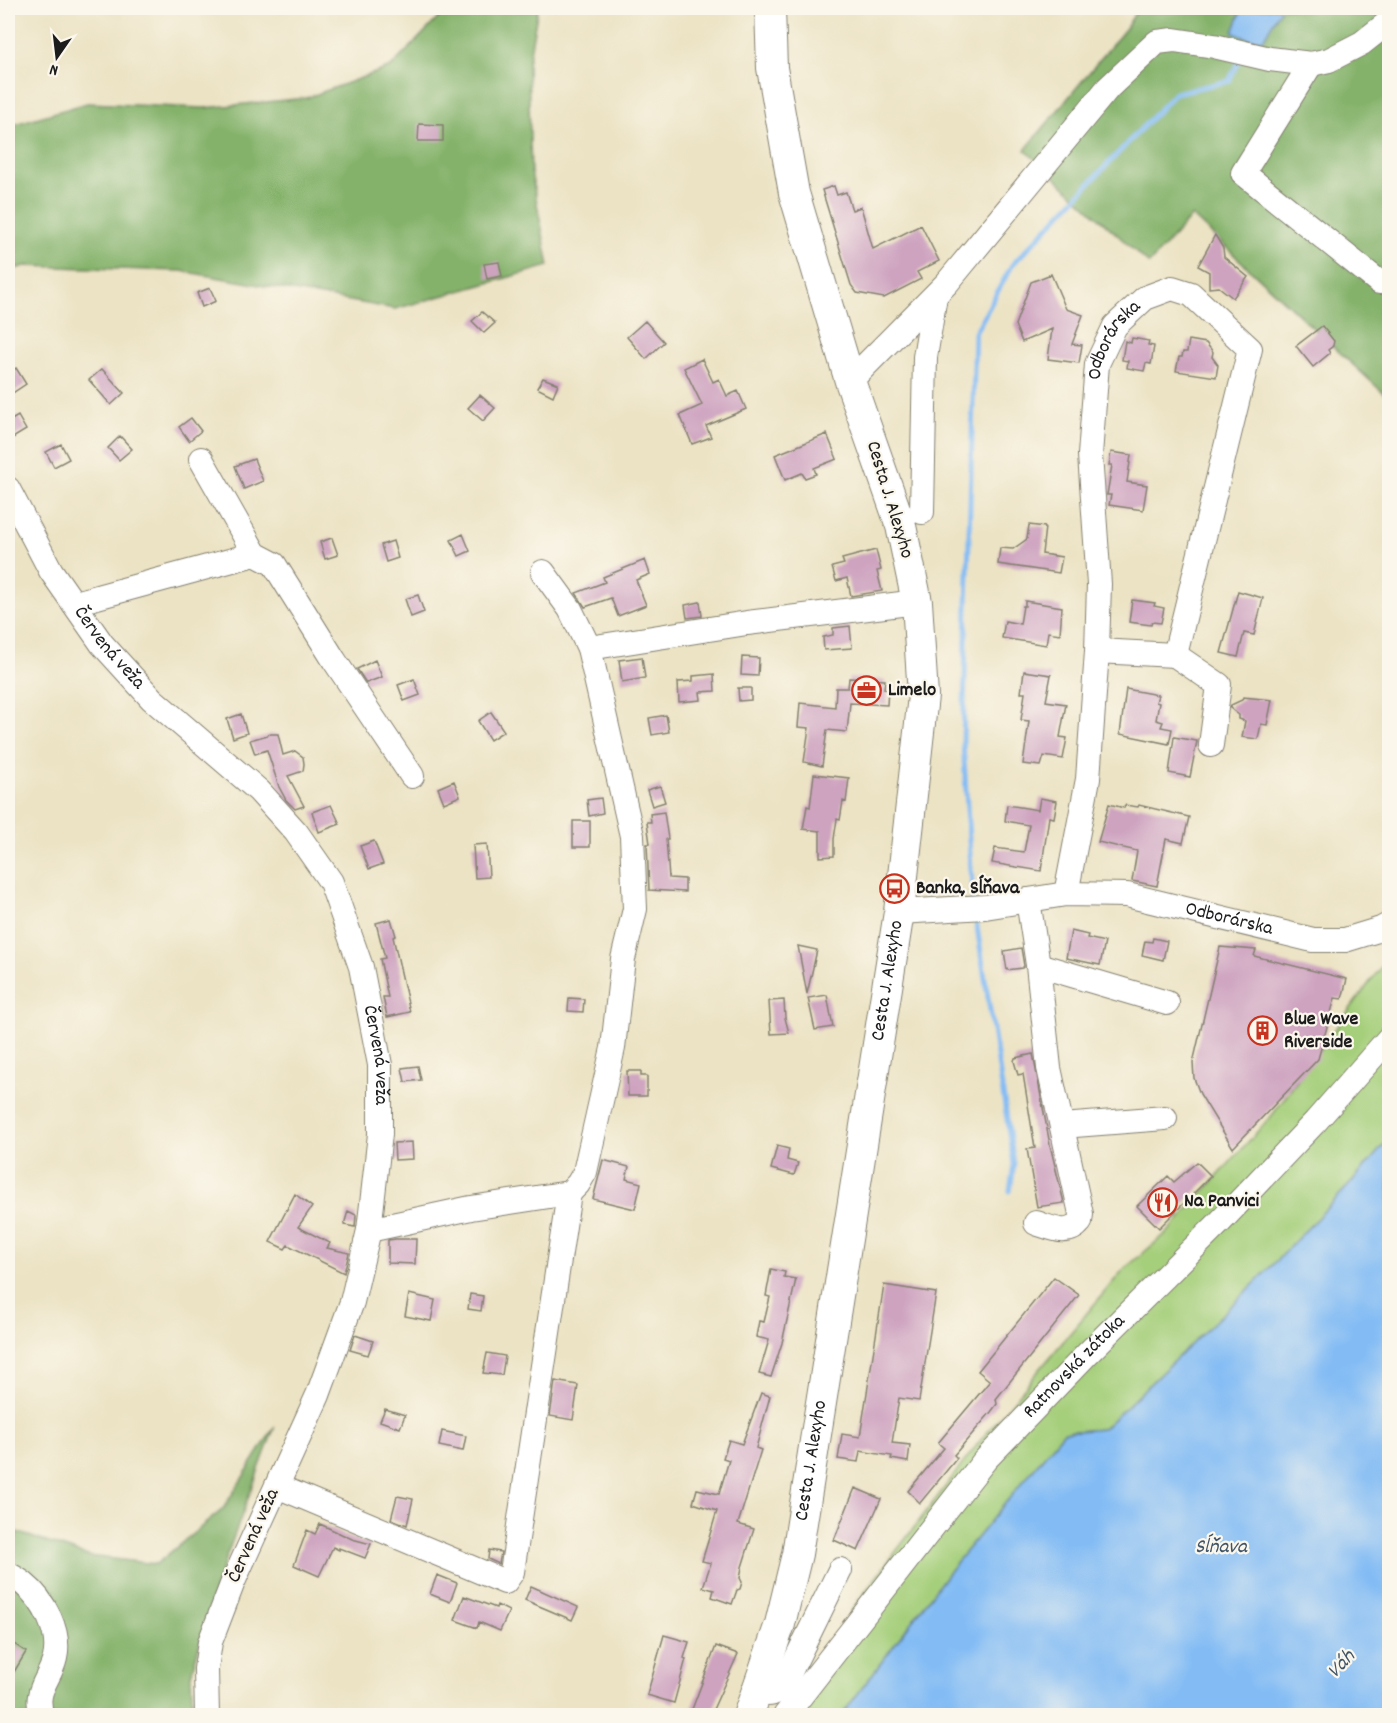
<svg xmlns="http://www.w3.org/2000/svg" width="1397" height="1723" font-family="Dekko,sans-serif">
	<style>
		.green { fill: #a6cf7b; stroke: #61764c; stroke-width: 1.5 }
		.forest { fill: #84b26b; stroke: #506744; stroke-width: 1.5 }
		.water { fill: #83bcf4; stroke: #506c88; stroke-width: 1.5 }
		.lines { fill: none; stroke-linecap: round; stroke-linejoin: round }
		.stream { stroke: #83bcf4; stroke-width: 5 }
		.building { fill: #cea3c0 }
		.minor-casing { stroke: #848070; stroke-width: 26 }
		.major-casing { stroke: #848070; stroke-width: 32 }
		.minor { stroke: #fff; stroke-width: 24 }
		.major { stroke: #fff; stroke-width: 30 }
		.labels { text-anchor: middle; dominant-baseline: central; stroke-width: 4.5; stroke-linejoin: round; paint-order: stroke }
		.street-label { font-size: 20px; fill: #1c1c1c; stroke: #fbf7ec }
		.poi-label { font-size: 20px; font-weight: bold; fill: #1c1c1c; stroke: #fbf7ec; text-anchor: start }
		.water-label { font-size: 21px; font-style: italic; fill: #405468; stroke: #fbf7ec }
	</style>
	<rect width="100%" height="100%" fill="#fbf7ec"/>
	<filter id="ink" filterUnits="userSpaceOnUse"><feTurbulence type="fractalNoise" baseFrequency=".0167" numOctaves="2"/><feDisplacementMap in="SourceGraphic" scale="12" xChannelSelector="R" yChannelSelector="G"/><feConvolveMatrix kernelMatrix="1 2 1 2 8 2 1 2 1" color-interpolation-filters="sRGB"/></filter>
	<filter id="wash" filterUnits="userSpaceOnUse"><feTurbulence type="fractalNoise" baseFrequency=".008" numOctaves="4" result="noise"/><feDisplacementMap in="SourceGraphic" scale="24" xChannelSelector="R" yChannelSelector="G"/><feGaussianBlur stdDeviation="1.35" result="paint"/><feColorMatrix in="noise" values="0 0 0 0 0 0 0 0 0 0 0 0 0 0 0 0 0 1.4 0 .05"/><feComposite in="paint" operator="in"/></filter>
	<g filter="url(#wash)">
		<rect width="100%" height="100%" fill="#ece3c4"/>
		<path class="green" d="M 1389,956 L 1389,1139 L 1353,1181 L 1256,1282 L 1103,1429 L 1064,1432 L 951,1569 L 842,1715 L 797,1716 L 853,1608 L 980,1441 L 1123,1270 L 1168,1232 L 1273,1114 Z"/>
		<path class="forest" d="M 446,8 L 538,8 L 528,64 L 531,172 L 549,266 L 395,309 L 181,271 L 25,266 L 8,271 L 8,126 L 87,103 L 204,108 L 306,98 L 391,67 L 445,11 Z
			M 1138,8 L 1242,8 L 1233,33 L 1263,40 L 1281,8 L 1389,8 L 1389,398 L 1192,216 L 1149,264 L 1025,150 L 1126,28 Z
			M 275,1426 L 217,1582 L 191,1675 L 193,1715 L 8,1716 L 8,1529 L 88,1556 L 156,1564 L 223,1509 Z"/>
		<path class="water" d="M 1242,8 L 1281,8 L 1263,40 L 1250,39 L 1233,33 Z
			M 1389,1139 L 1389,1715 L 842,1715 L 951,1569 L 1064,1432 L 1103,1429 L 1256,1282 L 1353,1181 Z"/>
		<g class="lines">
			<path class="stream" d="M 973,902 L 963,743 L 975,333 L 1012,265 L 1175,93 L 1229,81 L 1241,57
				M 975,914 L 1014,1164 L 1010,1191"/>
		</g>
		<g id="blocks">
			<path class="building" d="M 419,124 L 443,125 L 443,141 L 418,141 Z
				M 834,186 L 837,195 L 846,192 L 852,210 L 861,207 L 873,249 L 921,225 L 939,261 L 917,272 L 921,279 L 884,298 L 857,293 L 851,285 L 822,190 Z
				M 1215,235 L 1223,248 L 1224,257 L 1248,277 L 1233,298 L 1219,287 L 1209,288 L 1209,272 L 1198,266 Z
				M 499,262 L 502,276 L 487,279 L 484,264 Z
				M 1051,274 L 1066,309 L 1083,315 L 1072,344 L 1082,345 L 1079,363 L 1048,359 L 1052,329 L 1022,342 L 1015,325 L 1031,282 Z
				M 210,288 L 216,301 L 202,307 L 197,293 Z
				M 482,312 L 495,323 L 484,333 L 472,321 Z
				M 645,321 L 664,342 L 646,359 L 627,337 Z
				M 1322,326 L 1334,341 L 1333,346 L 1328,350 L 1330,353 L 1313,367 L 1296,346 Z
				M 1132,338 L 1149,341 L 1148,345 L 1154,346 L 1151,364 L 1146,363 L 1144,371 L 1127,368 L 1128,361 L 1122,360 L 1125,341 L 1131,343 Z
				M 1189,340 L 1206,343 L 1213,352 L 1212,357 L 1218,365 L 1216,377 L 1176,371 L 1179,357 L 1182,357 L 1183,352 L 1187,352 Z
				M 702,359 L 713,382 L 719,379 L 727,396 L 738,391 L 746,409 L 706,426 L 711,437 L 692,444 L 680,415 L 702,405 L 684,368 Z
				M 16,368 L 26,384 L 8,396 L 8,374 Z
				M 102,369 L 124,393 L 111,405 L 89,380 Z
				M 543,378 L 558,384 L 553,396 L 537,388 Z
				M 480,395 L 495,408 L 483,421 L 468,408 Z
				M 18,416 L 26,430 L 8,441 L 8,422 Z
				M 191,418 L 201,431 L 189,441 L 179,427 Z
				M 827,434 L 837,459 L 814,468 L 816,474 L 805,478 L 802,473 L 785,480 L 775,455 Z
				M 120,436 L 132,449 L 119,460 L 108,448 Z
				M 61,444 L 69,459 L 54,467 L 46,452 Z
				M 1111,452 L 1131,455 L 1127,482 L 1147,485 L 1143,510 L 1109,505 L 1111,495 L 1107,495 L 1112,465 L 1109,465 Z
				M 254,459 L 263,481 L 244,489 L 235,466 Z
				M 1029,525 L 1045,527 L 1042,554 L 1062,557 L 1059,573 L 998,564 L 1000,548 L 1013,549 L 1027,539 Z
				M 463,534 L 470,551 L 459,556 L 451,540 Z
				M 332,538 L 338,555 L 325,559 L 320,542 Z
				M 393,541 L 398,558 L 386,562 L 381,545 Z
				M 876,550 L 881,570 L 877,571 L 882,591 L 851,596 L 847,578 L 836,581 L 832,567 L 844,564 L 842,559 Z
				M 645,560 L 650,574 L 636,580 L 646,605 L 618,616 L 611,598 L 585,607 L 576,593 L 605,582 L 603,577 Z
				M 1238,591 L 1263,598 L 1254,635 L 1244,633 L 1238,657 L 1221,653 Z
				M 418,595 L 424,612 L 411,617 L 405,599 Z
				M 1132,600 L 1155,603 L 1154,606 L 1164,608 L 1161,623 L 1152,622 L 1151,625 L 1129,622 Z
				M 1025,601 L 1062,607 L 1060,634 L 1048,632 L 1046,645 L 1002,638 L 1005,621 L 1020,624 L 1023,606 L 1025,606 Z
				M 700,602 L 702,616 L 687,618 L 685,605 Z
				M 850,626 L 852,648 L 824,650 L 823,637 L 833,635 L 833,628 Z
				M 642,657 L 645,678 L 622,682 L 619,660 Z
				M 742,657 L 759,658 L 758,676 L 741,675 Z
				M 375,660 L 382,677 L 366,683 L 357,669 Z
				M 1024,671 L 1051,675 L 1046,701 L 1066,704 L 1060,737 L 1067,738 L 1063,759 L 1044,756 L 1041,766 L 1023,764 L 1029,721 L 1021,720 L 1025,693 L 1021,693 Z
				M 714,674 L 715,691 L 700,692 L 701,700 L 679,702 L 678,682 L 693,681 L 693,676 Z
				M 849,678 L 885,680 L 884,689 L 888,690 L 887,705 L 850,703 L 847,732 L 827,730 L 822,766 L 804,762 L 809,728 L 798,727 L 800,703 L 835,707 L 836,688 L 848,688 Z
				M 414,679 L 420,695 L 404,701 L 398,685 Z
				M 738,688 L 751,688 L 751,700 L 739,701 Z
				M 1126,689 L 1158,695 L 1156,702 L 1159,703 L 1156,720 L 1163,722 L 1161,727 L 1172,729 L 1169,744 L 1120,734 Z
				M 1243,697 L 1272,700 L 1267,725 L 1261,724 L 1258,739 L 1242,737 L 1245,721 L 1239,719 L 1239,715 L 1230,708 L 1231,705 L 1242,700 Z
				M 491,712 L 504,731 L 490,740 L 478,721 Z
				M 241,714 L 247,733 L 233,738 L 227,719 Z
				M 666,715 L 669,732 L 652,735 L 649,718 Z
				M 271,734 L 278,734 L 283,755 L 295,751 L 303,757 L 304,764 L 303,771 L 288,776 L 304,806 L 295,809 L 286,800 L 279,787 L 267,750 L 255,754 L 250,740 Z
				M 1174,737 L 1197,741 L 1190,777 L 1169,773 Z
				M 814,774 L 849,778 L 846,802 L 843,801 L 840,820 L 837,819 L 834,839 L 834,856 L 820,857 L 820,831 L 803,829 L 807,806 L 810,807 Z
				M 454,781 L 460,796 L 444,803 L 438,788 Z
				M 660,786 L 665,802 L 652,806 L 647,790 Z
				M 601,798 L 603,813 L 589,816 L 587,800 Z
				M 1040,798 L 1057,801 L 1054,818 L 1049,817 L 1041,871 L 992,863 L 995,848 L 1024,852 L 1029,825 L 1005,821 L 1007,805 L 1038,810 Z
				M 1109,804 L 1124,808 L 1125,805 L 1138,807 L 1139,805 L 1189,817 L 1183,843 L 1166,839 L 1157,886 L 1132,881 L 1137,851 L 1098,842 Z
				M 331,805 L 340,824 L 319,832 L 312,812 Z
				M 664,812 L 668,839 L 666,839 L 669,878 L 685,879 L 685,892 L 649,890 L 647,844 L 650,844 L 647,822 L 651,822 L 650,814 Z
				M 573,821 L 590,821 L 590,847 L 573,847 Z
				M 374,841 L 383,864 L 369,869 L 360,846 Z
				M 487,844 L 489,877 L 475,878 L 473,845 Z
				M 391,919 L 396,936 L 393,937 L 410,1012 L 387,1017 L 383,997 L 388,997 L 380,959 L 385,958 L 376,923 Z
				M 1071,931 L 1088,935 L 1087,938 L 1105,942 L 1100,965 L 1066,958 Z
				M 1153,938 L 1167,941 L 1163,960 L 1142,955 L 1145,941 L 1152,942 Z
				M 798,946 L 817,950 L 807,994 Z
				M 1220,947 L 1256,950 L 1254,956 L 1347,979 L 1342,999 L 1335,998 L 1318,1059 L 1233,1148 L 1200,1094 L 1194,1078 L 1193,1063 Z
				M 1021,948 L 1024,966 L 1022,968 L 1007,970 L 1004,951 Z
				M 827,995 L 833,1027 L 815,1030 L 808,998 Z
				M 569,998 L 584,999 L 583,1012 L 568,1011 Z
				M 784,1000 L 785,1018 L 789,1033 L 771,1034 L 769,1001 Z
				M 1033,1054 L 1050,1145 L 1064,1203 L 1037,1207 L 1027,1149 L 1035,1148 L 1023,1074 L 1018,1075 L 1014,1061 L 1015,1058 Z
				M 418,1066 L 421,1080 L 405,1082 L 402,1068 Z
				M 627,1071 L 641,1071 L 641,1076 L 647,1076 L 647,1096 L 628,1096 Z
				M 412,1142 L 413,1159 L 395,1160 L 394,1143 Z
				M 777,1146 L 789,1149 L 787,1160 L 798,1163 L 794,1175 L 771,1169 Z
				M 603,1160 L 629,1167 L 626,1179 L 641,1183 L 635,1209 L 593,1199 Z
				M 1197,1162 L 1211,1176 L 1159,1228 L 1137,1206 L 1168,1176 L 1174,1182 Z
				M 295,1194 L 312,1207 L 298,1227 L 330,1243 L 327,1248 L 349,1253 L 344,1273 L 288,1245 L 285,1249 L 270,1242 Z
				M 348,1211 L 356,1215 L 355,1227 L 344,1225 Z
				M 396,1239 L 416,1239 L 415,1264 L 388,1263 L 388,1240 Z
				M 771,1269 L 785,1272 L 784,1277 L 796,1279 L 782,1343 L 771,1377 L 759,1374 L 769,1340 L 756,1337 L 759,1321 L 764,1322 L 770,1297 L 766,1296 Z
				M 1054,1277 L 1079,1295 L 996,1399 L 997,1404 L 991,1412 L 954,1455 L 957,1458 L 920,1503 L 908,1491 L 944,1448 L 938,1443 L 990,1381 L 978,1371 Z
				M 884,1285 L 936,1293 L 919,1401 L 899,1398 L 892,1443 L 910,1445 L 908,1462 L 891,1459 L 892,1456 L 860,1451 L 858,1462 L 838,1459 L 842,1434 L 860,1437 Z
				M 409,1294 L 435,1300 L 431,1321 L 405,1316 Z
				M 470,1294 L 483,1296 L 481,1311 L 468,1309 Z
				M 355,1335 L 373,1341 L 368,1355 L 350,1350 Z
				M 487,1353 L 505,1356 L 502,1375 L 483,1373 Z
				M 555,1381 L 578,1385 L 573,1420 L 550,1416 Z
				M 761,1393 L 770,1396 L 756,1448 L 761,1450 L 738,1524 L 754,1529 L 742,1567 L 740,1578 L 742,1582 L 740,1589 L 737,1590 L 732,1604 L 712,1597 L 714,1590 L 703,1587 L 711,1563 L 702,1561 L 717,1511 L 693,1503 L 697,1489 L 719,1494 L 729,1460 L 723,1458 L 729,1440 L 742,1444 Z
				M 385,1409 L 405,1415 L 400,1428 L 380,1421 Z
				M 442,1431 L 466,1436 L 463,1451 L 439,1446 Z
				M 855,1488 L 881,1499 L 858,1551 L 834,1540 Z
				M 397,1496 L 413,1499 L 407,1525 L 391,1519 Z
				M 320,1524 L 352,1539 L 371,1544 L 365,1558 L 339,1548 L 339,1550 L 333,1547 L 319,1576 L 294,1565 L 307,1530 L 315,1534 Z
				M 489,1550 L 501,1552 L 499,1564 L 488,1559 Z
				M 437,1575 L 457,1583 L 450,1602 L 430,1594 Z
				M 531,1586 L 578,1607 L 572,1620 L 525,1600 Z
				M 464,1596 L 496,1608 L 497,1605 L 509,1611 L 500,1631 L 479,1622 L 477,1628 L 455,1620 Z
				M 664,1635 L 689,1642 L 684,1658 L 686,1659 L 674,1703 L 647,1695 Z
				M 8,1640 L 26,1652 L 8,1682 Z
				M 716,1646 L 738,1654 L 710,1716 L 698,1716 L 691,1712 Z"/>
		</g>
	</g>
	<g filter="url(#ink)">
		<use href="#blocks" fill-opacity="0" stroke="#848070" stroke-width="1.5"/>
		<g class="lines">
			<defs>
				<g id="minor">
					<path d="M 1311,64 L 1243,173 L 1379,282"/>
					<path d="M 850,381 L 947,283 L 1108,88 L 1157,42 L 1174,40 L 1214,46 L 1270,59 L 1311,64 L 1329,60 L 1362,43 L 1390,21"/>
					<path d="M 201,459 L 255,554 L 274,564 L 334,660 L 412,776"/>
					<path id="s1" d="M 8,489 L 51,571 L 102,644 L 152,699 L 259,791 L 296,832 L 331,882 L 361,967 L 380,1065 L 380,1134 L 369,1230 L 352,1302 L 318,1395 L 233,1582 L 210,1642 L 206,1669 L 207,1716"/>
					<path d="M 922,512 L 925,357 L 935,296"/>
					<path d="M 75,603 L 255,554"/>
					<path d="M 589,648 L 747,623 L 917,602"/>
					<path d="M 1175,655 L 1219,685 L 1211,745"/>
					<path id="s2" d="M 1066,894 L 1088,779 L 1097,651 L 1099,584 L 1090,455 L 1097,364 L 1115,326 L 1145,298 L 1172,288 L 1191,294 L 1250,349 L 1175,655 L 1097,651"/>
					<path d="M 1028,900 L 1038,965 L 1049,1068 L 1081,1214 L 1080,1222 C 1068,1237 1052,1228 1036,1223"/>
					<path id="s3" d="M 899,912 L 985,907 L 1066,894 L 1127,895 L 1313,940 L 1345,940 L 1381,929 L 1390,924"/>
					<path d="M 1038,965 L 1167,1003"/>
					<path d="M 1062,1126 L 1165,1118"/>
					<path d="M 369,1230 L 471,1208 L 569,1193 L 578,1184 L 585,1172 L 613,1048 L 623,959 L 635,909 L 632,836 L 589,648 L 570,609 L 543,572"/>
					<path d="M 277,1486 L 505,1582 L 512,1572 L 569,1193"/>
					<path d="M 8,1574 C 13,1577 19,1580 24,1584 C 44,1600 61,1632 55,1658 C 50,1680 33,1690 42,1716"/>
					<path d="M 757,1693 C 770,1695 776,1695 784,1684 L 840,1570"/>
					<path id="s4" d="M 785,1716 L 985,1460 L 1087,1354 L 1219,1223 L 1316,1121 L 1390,1037"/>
				</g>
				<g id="major">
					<path id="s5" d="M 748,1716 L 780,1624 L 797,1554 L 899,912 L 923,696 L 917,602 L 901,526 L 850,381 L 794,193 L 772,68 L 770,8"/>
				</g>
			</defs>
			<use href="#minor" class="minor-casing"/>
			<use href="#major" class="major-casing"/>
			<use href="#minor" class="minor"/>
			<use href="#major" class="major"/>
		</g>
	</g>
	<defs>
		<symbol id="office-ring" viewBox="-11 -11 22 22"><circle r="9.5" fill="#fbf7ec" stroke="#c8321e" stroke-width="1.5"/><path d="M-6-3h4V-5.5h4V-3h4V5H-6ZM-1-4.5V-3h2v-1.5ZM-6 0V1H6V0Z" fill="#c8321e"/></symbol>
		<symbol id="bus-ring" viewBox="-11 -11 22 22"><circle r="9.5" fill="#fbf7ec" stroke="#c8321e" stroke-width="1.5"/><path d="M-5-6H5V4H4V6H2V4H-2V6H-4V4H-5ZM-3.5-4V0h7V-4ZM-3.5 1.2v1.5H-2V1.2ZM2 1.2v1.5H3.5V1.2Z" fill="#c8321e"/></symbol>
		<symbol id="building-ring" viewBox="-11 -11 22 22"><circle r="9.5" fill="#fbf7ec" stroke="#c8321e" stroke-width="1.5"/><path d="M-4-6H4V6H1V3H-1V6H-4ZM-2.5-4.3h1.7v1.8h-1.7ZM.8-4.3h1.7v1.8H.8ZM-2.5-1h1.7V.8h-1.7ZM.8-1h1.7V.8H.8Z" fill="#c8321e"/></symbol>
		<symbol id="restaurant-ring" viewBox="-11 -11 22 22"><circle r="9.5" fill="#fbf7ec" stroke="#c8321e" stroke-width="1.5"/><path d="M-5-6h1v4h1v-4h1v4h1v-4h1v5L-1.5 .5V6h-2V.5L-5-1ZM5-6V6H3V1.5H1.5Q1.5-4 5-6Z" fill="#c8321e"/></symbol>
	</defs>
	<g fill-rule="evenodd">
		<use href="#office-ring" x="850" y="674" width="33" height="33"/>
		<use href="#bus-ring" x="878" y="872" width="33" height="33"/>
		<use href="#building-ring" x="1246" y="1014" width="33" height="33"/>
		<use href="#restaurant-ring" x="1146" y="1186" width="33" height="33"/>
	</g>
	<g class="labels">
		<g class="street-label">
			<text stroke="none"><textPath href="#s2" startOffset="562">Odborárska</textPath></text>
			<text transform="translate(889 500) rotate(73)">Cesta J. Alexyho</text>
			<text stroke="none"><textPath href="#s1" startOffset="189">Červená veža</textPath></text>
			<text stroke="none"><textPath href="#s3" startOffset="334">Odborárska</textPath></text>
			<text stroke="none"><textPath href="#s5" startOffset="750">Cesta J. Alexyho</textPath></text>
			<text stroke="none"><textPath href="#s1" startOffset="693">Červená veža</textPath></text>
			<text stroke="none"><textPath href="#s4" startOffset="454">Ratnovská zátoka</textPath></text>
			<text stroke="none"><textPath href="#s5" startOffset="264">Cesta J. Alexyho</textPath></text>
			<text transform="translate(254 1536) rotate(-66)">Červená veža</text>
		</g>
		<g class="poi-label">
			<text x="888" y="691">Limelo</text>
			<text x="916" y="889">Banka, Sĺňava</text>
			<text x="1284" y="1020">Blue Wave<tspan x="1284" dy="23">Riverside</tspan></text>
			<text x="1184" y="1202">Na Panvici</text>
		</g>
		<g class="water-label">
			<text x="1221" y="1548">Sĺňava</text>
			<text transform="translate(1342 1665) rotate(-47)">Váh</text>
		</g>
	</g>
	<rect width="1397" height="1723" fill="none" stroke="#fbf7ec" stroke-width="30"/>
	<g transform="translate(57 57) rotate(194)" stroke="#fbf7ec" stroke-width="4.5" paint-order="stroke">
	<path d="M0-4.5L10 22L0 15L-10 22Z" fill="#1c1c1c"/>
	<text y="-9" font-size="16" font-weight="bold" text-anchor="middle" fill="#1c1c1c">N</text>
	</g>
</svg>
